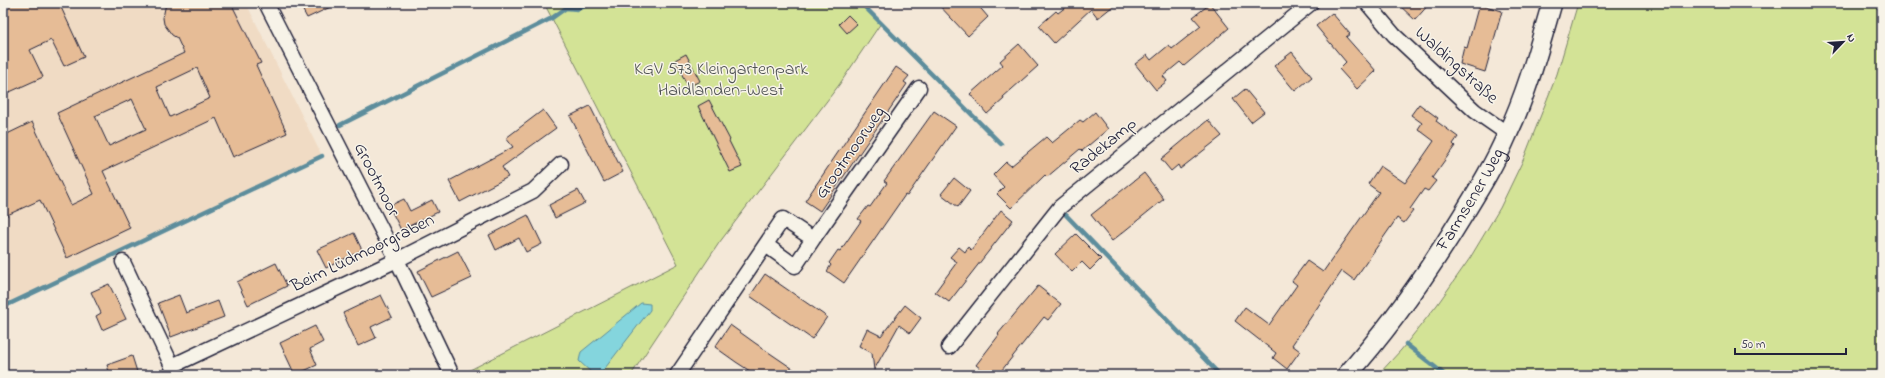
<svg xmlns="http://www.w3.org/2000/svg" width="1885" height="378" font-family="'Indie Flower',sans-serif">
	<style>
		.built { fill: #f0dbc4 }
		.green { fill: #d3e396; stroke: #7a8268 }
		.water { fill: #84d5dd; stroke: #5d8d9c }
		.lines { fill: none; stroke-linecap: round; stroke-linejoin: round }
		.stream { stroke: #5d8d9c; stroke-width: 4.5 }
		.building { fill: #e6bc96; stroke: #22223b; fill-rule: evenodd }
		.street-casing { stroke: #22223b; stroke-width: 17 }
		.secondary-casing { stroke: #22223b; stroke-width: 22 }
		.street { stroke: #f7f3e8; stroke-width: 14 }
		.secondary { stroke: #f7f3e8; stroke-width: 19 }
		.labels { text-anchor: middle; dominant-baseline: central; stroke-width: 3; stroke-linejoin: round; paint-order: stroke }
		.street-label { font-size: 18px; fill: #22223b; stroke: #f7f3e8 }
		.park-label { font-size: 18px; fill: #4e5252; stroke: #f7f3e8 }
	</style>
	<rect width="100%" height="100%" fill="#f4e8d8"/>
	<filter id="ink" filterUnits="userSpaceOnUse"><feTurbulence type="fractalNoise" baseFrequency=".025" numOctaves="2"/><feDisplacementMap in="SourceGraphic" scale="8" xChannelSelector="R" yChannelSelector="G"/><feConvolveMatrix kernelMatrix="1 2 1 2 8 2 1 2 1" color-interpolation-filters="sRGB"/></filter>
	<g filter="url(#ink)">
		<path class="built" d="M 3,3 L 246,3 L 322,156 L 3,307 Z"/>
		<path class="green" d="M 544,3 L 862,3 L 881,23 L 839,85 L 719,243 L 631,375 L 467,375 L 466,372 L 678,264 Z
			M 1578,3 L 1882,3 L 1882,375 L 1378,375 L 1401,350 L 1437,305 L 1470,258 L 1500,208 L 1524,158 L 1557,74 Z"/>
		<path class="water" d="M 641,303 L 650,304 L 650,310 L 602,372 L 592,373 L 579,361 L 581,352 Z"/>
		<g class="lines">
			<path class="stream" d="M 861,3 L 1001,144
				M 340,125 L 552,18 L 566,8 L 577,9 L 593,3
				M 1066,215 L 1220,375
				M 3,307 L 322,156
				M 1406,344 L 1445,375"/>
		</g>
		<path class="building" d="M 3,3 L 59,3 L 84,57 L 64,66 L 51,40 L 30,50 L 43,77 L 3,95 Z
			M 166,3 L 231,3 L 261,63 L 256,65 L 287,133 L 233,157 L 216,118 L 103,171 L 130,228 L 67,258 L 40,200 L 3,217 L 3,136 L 32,122 L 71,205 L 94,194 L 57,113 L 184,53 L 177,38 L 172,35 L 164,24 L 163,18 ZM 197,68 L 210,98 L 170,117 L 157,87 ZM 132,99 L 146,129 L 109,146 L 95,116 Z
			M 299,3 L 339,3 L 307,18 Z
			M 937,3 L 976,3 L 988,17 L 968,36 Z
			M 1071,3 L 1117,3 L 1098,18 L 1091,9 L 1054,43 L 1039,26 L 1056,11 L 1058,13 Z
			M 1397,3 L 1430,3 L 1415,20 Z
			M 1210,4 L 1229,28 L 1184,66 L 1180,62 L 1163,76 L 1167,81 L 1156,90 L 1135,64 L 1147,55 L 1151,60 L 1169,45 L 1172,49 L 1201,26 L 1193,17 Z
			M 1479,4 L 1502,11 L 1485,72 L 1460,64 L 1464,47 L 1467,48 Z
			M 1332,13 L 1350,34 L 1346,37 L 1376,71 L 1357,89 L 1339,69 L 1346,62 L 1316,26 Z
			M 848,15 L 857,24 L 847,33 L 839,24 Z
			M 1019,44 L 1038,66 L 1003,97 L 1004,99 L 987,114 L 970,94 L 1003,65 L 1000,61 Z
			M 1292,52 L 1312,77 L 1295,91 L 1274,66 Z
			M 686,54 L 700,81 L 688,87 L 675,60 Z
			M 896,67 L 909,76 L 904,82 L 907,84 L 820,211 L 805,201 Z
			M 1245,89 L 1264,112 L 1251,122 L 1233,99 Z
			M 709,100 L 730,140 L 729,141 L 742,167 L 730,172 L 698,106 Z
			M 1419,104 L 1438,118 L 1436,121 L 1458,137 L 1453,144 L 1455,146 L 1432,178 L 1436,181 L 1428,191 L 1424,189 L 1410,209 L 1413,211 L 1404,223 L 1397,218 L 1354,280 L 1342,271 L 1292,345 L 1300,351 L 1287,369 L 1273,358 L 1276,353 L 1235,321 L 1245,307 L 1269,325 L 1297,285 L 1292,281 L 1307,261 L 1323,272 L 1379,192 L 1368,184 L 1380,166 L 1405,183 L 1434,141 L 1418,129 L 1422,123 L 1411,115 Z
			M 590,106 L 623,172 L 604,182 L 570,116 Z
			M 543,110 L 556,128 L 502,167 L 508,177 L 460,202 L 449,181 L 513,147 L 506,138 Z
			M 934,111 L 956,126 L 907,196 L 905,195 L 844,283 L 827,271 L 831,265 L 829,263 L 838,250 L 840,251 L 861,221 L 858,219 L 868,206 L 870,207 L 887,183 L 884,181 Z
			M 1095,112 L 1108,129 L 1082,151 L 1080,149 L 1047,177 L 1045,175 L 1011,208 L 997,194 L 1004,187 L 993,175 L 1006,162 L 1011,166 L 1046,137 L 1052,143 L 1080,120 L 1083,122 Z
			M 1208,120 L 1222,136 L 1180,169 L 1178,165 L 1171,171 L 1161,159 Z
			M 1144,173 L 1164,199 L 1112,241 L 1091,215 Z
			M 954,178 L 970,191 L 958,207 L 941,194 Z
			M 578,190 L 585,203 L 555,218 L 549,205 Z
			M 404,199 L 410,211 L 432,200 L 438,212 L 401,230 L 389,206 Z
			M 1001,210 L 1013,220 L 949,302 L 935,292 L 957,262 L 950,257 L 959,247 L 965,252 L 968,247 L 971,250 Z
			M 528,215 L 542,244 L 526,252 L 519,238 L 496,250 L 489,235 Z
			M 354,233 L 362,250 L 326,268 L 317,250 Z
			M 1076,234 L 1101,259 L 1090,270 L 1082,262 L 1072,272 L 1055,254 Z
			M 458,251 L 472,278 L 431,297 L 418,271 Z
			M 276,263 L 287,286 L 248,305 L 237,282 Z
			M 765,274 L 827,317 L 812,339 L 750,296 Z
			M 109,284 L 126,319 L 102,330 L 96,316 L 101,313 L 91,292 Z
			M 1038,286 L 1061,304 L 1048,320 L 1044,317 L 998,375 L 989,375 L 976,365 L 999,335 L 998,334 Z
			M 179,295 L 186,313 L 218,301 L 224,317 L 171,337 L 158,303 Z
			M 381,295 L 392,317 L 371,327 L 376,338 L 358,346 L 343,313 Z
			M 905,305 L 921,318 L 910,333 L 899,325 L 874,370 L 872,353 L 859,346 L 867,329 L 881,336 Z
			M 730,325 L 755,343 L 802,375 L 756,375 L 736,362 L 715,347 Z
			M 315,326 L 323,342 L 310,349 L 317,365 L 295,375 L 280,343 Z
			M 132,356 L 138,375 L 110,375 L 107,365 Z"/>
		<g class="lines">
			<defs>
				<path id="street" d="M 266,3 L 397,260 L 452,375
					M 1367,3 L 1394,35 L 1475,111 L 1508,134
					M 813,239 L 919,88
					M 123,262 L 172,366 L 174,375
					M 949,347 L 1060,207 L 1311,3
					M 172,366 L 397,260 L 533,191 L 561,164
					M 677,375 L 783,219 L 813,239 L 795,266 L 766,245"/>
				<g id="secondary">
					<path id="s1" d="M 1347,375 C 1391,326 1429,271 1463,215 C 1479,189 1495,163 1507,135 C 1527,93 1539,48 1552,3"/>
				</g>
			</defs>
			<use href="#street" class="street-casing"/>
			<use href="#secondary" class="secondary-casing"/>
			<use href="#street" class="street"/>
			<use href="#secondary" class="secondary"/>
		</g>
	</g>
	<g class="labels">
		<g class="street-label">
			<text transform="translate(1456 66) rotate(42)">Waldingstraße</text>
			<text transform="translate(1104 147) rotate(-39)">Radekamp</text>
			<text transform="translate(851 153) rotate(-55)">Grootmoorweg</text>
			<text transform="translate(376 180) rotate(63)">Grootmoor</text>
			<text stroke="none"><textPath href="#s1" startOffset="215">Farmsener Weg</textPath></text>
			<text transform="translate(363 254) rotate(-26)">Beim Lüdmoorgraben</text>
		</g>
		<g class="park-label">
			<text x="721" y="70">KGV 573 Kleingartenpark<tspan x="721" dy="21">Haidlanden-West</tspan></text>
		</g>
	</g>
	<rect width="1885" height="378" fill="none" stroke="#f7f3e8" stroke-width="16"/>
	<rect x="8" y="8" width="1869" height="362" fill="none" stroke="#22223b" stroke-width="1.5" filter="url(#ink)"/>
	<g transform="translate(1843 42) rotate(65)" stroke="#f7f3e8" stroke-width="3" paint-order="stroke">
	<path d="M0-3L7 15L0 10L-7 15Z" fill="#22223b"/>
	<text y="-6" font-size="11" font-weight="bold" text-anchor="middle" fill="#22223b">N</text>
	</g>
	<path d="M1735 348v6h111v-6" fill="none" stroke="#22223b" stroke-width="2"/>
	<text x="1741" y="348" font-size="12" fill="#22223b" stroke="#f7f3e8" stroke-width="3" paint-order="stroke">50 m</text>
</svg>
